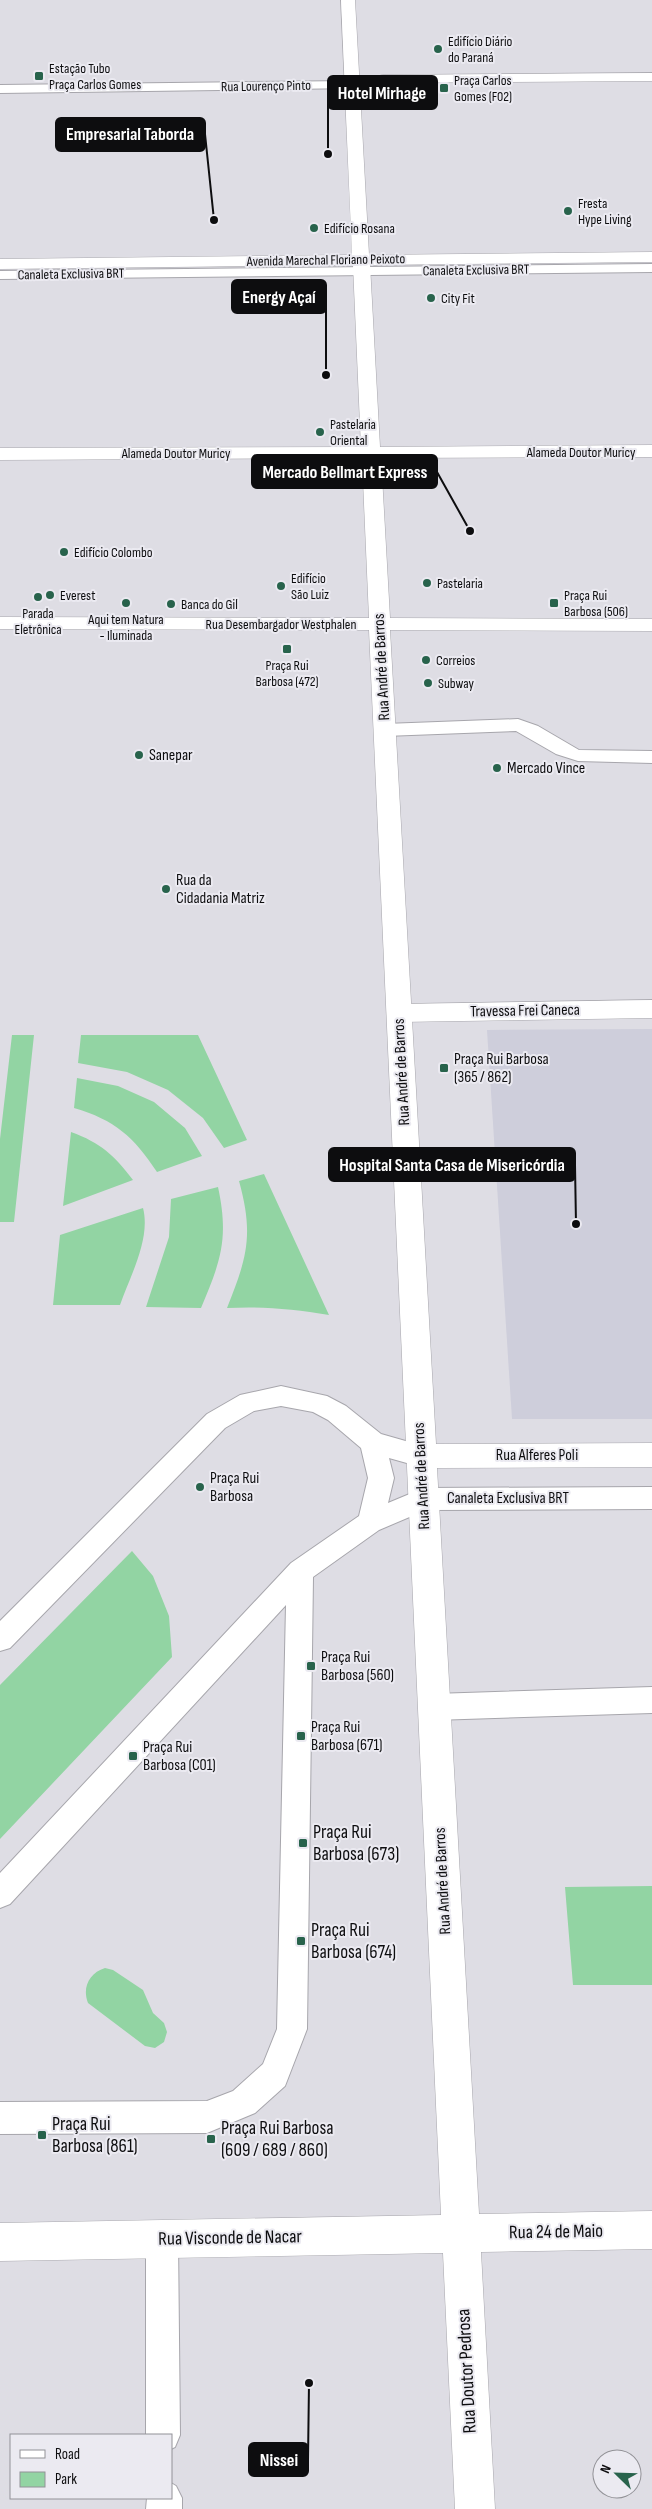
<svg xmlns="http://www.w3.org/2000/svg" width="652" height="2509" font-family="'Sofia Sans Condensed',sans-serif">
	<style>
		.built { fill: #cecedb }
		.green { fill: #92d4a3 }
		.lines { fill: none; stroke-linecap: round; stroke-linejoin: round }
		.lane-casing { stroke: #a7a6ac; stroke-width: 2 }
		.street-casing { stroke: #a7a6ac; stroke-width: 1 }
		.secondary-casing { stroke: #a7a6ac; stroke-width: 1 }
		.lane { fill: #fff; fill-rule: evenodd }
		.street { fill: #fff; fill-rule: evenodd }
		.secondary { fill: #fff; fill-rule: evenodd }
		.poi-dot { fill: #28634c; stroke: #ebeaf1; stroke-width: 2 }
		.labels { text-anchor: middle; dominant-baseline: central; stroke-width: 4; stroke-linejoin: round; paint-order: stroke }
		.far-poi-label { font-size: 14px; fill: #0d0d0f; stroke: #ebeaf1; text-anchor: start }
		.far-street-label { font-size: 14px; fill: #0d0d0f; stroke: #ebeaf1 }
		.street-label { font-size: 16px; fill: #0d0d0f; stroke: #ebeaf1 }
		.poi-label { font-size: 16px; fill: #0d0d0f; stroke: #ebeaf1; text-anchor: start }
		.near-poi-label { font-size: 19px; fill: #0d0d0f; stroke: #ebeaf1; text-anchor: start }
		.near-street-label { font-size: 19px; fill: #0d0d0f; stroke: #ebeaf1 }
		.leader { fill: none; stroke: #0d0d0f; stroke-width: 2 }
		.callout-dot { fill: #0d0d0f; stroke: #ebeaf1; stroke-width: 2 }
		.callout { fill: #0d0d0f; stroke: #0d0d0f; stroke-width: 2 }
		.callout-label { font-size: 18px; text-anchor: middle; font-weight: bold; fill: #fff }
	</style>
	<rect width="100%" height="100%" fill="#dedde4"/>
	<path class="built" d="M 652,1029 L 652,1419 L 512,1419 L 487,1030 Z"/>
	<path class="green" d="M 12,1035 L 34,1035 L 14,1222 L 0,1222 L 0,1139 Z
		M 81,1035 L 198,1035 L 247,1140 L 224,1148 L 203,1118 L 168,1090 L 127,1072 L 78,1063 Z
		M 77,1078 L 118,1086 L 154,1102 L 185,1128 L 202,1156 L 157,1172 C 134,1137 115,1120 74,1108 Z
		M 71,1132 C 101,1143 114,1155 133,1180 L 63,1206 Z
		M 264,1174 L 329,1315 C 294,1309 262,1306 227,1308 C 247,1258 254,1235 239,1181 Z
		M 218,1187 C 229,1238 221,1261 201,1308 L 146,1307 L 169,1237 L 171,1199 Z
		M 143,1208 C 151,1239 130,1276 120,1305 L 53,1305 L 60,1235 Z
		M 132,1551 L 153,1576 L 169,1616 L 172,1657 L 0,1839 L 0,1685 Z
		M 652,1886 L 652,1985 L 573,1985 L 565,1887 Z
		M 105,1968 L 113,1970 L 143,1990 L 153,2013 L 164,2023 L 167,2032 L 164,2042 L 155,2048 L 145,2046 L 88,2003 C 82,1988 89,1973 105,1968 Z"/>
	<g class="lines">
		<defs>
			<path id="lane" d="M 352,81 L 357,82 L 358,85 L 357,88 L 0,93 L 0,85 Z
				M 652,264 L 652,272 L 0,279 L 0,271 Z
				M 518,719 L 538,726 L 579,750 L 652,751 L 652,763 L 578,761 L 556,754 L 516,731 L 385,736 L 378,734 L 376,730 L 378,726 L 385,724 Z
				M 281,1386 L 327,1396 L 346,1406 L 381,1434 L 430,1448 L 434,1456 L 430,1464 L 421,1467 L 389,1458 L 394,1478 L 388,1503 L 424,1488 L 652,1487 L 652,1509 L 426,1510 L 379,1530 L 313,1577 L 307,2029 L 285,2086 L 255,2113 L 207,2133 L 0,2134 L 0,2102 L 207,2101 L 233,2091 L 263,2064 L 277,2029 L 286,1605 L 10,1904 L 0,1908 L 0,1873 L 291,1563 L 359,1516 L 368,1478 L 361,1448 L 328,1420 L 313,1412 L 281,1406 L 254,1411 L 225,1428 L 10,1648 L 0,1651 L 0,1621 L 207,1414 L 240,1395 Z
				M 652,1687 L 652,1713 L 434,1720 L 424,1716 L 420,1707 L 424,1698 L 434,1694 Z
				M 162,2223 L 174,2227 L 178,2239 L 180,2435 L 175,2447 L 171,2449 L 171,2435 L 146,2435 L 146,2239 L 150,2227 Z
				M 171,2483 L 176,2486 L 182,2498 L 182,2509 L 146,2509 L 147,2498 L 171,2498 Z"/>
			<path id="street" d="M 652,73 L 652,81 L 382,83 L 352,90 L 344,85 L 347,82 L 382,75 Z
				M 652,1000 L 652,1018 L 399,1022 L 390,1019 L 387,1013 L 390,1007 L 399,1004 Z"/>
			<path id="secondary" d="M 341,0 L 355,0 L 369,255 L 652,252 L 652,262 L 370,265 L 380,447 L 652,445 L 652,457 L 381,458 L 390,618 L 652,619 L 652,631 L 390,630 L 436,1444 L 652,1443 L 652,1467 L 437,1468 L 479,2214 L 652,2211 L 652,2249 L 481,2252 L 495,2509 L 455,2509 L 443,2253 L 0,2261 L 0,2223 L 441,2215 L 369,630 L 0,629 L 0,617 L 369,618 L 362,458 L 0,460 L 0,448 L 361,447 L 353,265 L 0,269 L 0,259 L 352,255 Z"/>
		</defs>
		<use href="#lane" class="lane-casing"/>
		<use href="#street" class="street-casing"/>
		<use href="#secondary" class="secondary-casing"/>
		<use href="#lane" class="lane"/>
		<use href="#street" class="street"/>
		<use href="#secondary" class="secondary"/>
	</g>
	<g class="poi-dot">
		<circle cx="438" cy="49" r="5"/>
		<rect x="34" y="71" width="10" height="10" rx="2.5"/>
		<rect x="439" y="83" width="10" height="10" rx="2.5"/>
		<circle cx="568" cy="211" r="5"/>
		<circle cx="314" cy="228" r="5"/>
		<circle cx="431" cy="298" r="5"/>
		<circle cx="320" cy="432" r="5"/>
		<circle cx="64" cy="552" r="5"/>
		<circle cx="427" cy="583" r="5"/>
		<circle cx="281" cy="586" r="5"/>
		<circle cx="50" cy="595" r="5"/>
		<circle cx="38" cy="597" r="5"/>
		<circle cx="126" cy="603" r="5"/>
		<rect x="549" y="598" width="10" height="10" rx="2.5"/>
		<circle cx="171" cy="604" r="5"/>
		<rect x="282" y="644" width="10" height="10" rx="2.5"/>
		<circle cx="426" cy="660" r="5"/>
		<circle cx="428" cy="683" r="5"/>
		<circle cx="139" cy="755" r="5"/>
		<circle cx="497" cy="768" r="5"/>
		<circle cx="166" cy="889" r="5"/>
		<rect x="439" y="1063" width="10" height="10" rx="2.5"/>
		<circle cx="200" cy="1487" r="5"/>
		<rect x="306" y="1661" width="10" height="10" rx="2.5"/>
		<rect x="296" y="1731" width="10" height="10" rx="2.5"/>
		<rect x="128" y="1751" width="10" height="10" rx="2.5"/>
		<rect x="298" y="1838" width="10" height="10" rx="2.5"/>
		<rect x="296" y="1936" width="10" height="10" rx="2.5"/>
		<rect x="37" y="2130" width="10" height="10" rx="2.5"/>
		<rect x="206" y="2134" width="10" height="10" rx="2.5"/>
	</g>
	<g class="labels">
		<g class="far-poi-label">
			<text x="448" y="41">Edifício Diário<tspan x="448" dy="16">do Paraná</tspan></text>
			<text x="49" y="68">Estação Tubo<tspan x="49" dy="16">Praça Carlos Gomes</tspan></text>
			<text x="454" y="80">Praça Carlos<tspan x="454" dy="16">Gomes (F02)</tspan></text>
			<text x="578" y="203">Fresta<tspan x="578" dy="16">Hype Living</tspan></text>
			<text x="324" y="228">Edifício Rosana</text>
			<text x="441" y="298">City Fit</text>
			<text x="330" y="424">Pastelaria<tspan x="330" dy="16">Oriental</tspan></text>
			<text x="74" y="552">Edifício Colombo</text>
			<text x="291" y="578">Edifício<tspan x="291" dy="16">São Luiz</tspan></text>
			<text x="437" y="583">Pastelaria</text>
			<text x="60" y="595">Everest</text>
			<text x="564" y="595">Praça Rui<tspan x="564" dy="16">Barbosa (506)</tspan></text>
			<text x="181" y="604">Banca do Gil</text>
			<text x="38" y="613" text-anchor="middle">Parada<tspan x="38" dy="16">Eletrônica</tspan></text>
			<text x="126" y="619" text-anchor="middle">Aqui tem Natura<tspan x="126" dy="16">- Iluminada</tspan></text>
			<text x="436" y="660">Correios</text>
			<text x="287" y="665" text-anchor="middle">Praça Rui<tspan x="287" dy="16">Barbosa (472)</tspan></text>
			<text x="438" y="683">Subway</text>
		</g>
		<g class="far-street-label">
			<text transform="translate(266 86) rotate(-1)">Rua Lourenço Pinto</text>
			<text transform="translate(326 260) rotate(-1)">Avenida Marechal Floriano Peixoto</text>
			<text transform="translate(476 270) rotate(-1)">Canaleta Exclusiva BRT</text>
			<text transform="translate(71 274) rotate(-1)">Canaleta Exclusiva BRT</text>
			<text x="581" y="452">Alameda Doutor Muricy</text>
			<text x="176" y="453">Alameda Doutor Muricy</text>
			<text x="281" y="624">Rua Desembargador Westphalen</text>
		</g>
		<g class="street-label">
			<text transform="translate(382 667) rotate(-93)">Rua André de Barros</text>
			<text transform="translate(525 1011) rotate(-1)">Travessa Frei Caneca</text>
			<text transform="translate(402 1072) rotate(-93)">Rua André de Barros</text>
			<text x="537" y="1455">Rua Alferes Poli</text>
			<text transform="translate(422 1476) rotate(-93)">Rua André de Barros</text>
			<text x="508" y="1498">Canaleta Exclusiva BRT</text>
			<text transform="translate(443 1881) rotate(-93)">Rua André de Barros</text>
		</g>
		<g class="poi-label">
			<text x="149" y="755">Sanepar</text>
			<text x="507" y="768">Mercado Vince</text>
			<text x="176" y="880">Rua da<tspan x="176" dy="18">Cidadania Matriz</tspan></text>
			<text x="454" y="1059">Praça Rui Barbosa<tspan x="454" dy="18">(365 / 862)</tspan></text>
			<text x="210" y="1478">Praça Rui<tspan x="210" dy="18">Barbosa</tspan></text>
			<text x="321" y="1657">Praça Rui<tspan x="321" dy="18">Barbosa (560)</tspan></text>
			<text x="311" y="1727">Praça Rui<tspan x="311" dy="18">Barbosa (671)</tspan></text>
			<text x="143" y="1747">Praça Rui<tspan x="143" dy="18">Barbosa (C01)</tspan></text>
		</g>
		<g class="near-poi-label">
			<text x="313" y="1832">Praça Rui<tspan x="313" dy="22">Barbosa (673)</tspan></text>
			<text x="311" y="1930">Praça Rui<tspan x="311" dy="22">Barbosa (674)</tspan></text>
			<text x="52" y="2124">Praça Rui<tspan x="52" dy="22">Barbosa (861)</tspan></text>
			<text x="221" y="2128">Praça Rui Barbosa<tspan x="221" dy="22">(609 / 689 / 860)</tspan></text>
		</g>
		<g class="near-street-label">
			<text transform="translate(556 2232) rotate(-1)">Rua 24 de Maio</text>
			<text transform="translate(230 2238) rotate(-1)">Rua Visconde de Nacar</text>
			<text transform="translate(467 2371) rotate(-93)">Rua Doutor Pedrosa</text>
		</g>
	</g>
	<path class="leader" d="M328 154L328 93M214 220L205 134M326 375L326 297M470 531L437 472M576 1224L575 1165M309 2383L308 2460"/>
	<g class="callout-dot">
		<circle cx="328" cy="154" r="5"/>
		<circle cx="214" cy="220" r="5"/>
		<circle cx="326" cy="375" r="5"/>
		<circle cx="470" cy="531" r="5"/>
		<circle cx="576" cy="1224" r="5"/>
		<circle cx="309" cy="2383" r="5"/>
	</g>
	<g class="callout">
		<rect x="328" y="76" width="109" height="33" rx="5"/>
		<rect x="56" y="118" width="149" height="33" rx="5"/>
		<rect x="232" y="280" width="94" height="33" rx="5"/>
		<rect x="252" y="455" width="185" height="33" rx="5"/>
		<rect x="329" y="1148" width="246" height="33" rx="5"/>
		<rect x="249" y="2443" width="59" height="33" rx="5"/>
	</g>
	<g class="callout-label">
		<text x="382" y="99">Hotel Mirhage</text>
		<text x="130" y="140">Empresarial Taborda</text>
		<text x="279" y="303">Energy Açaí</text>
		<text x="345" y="478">Mercado Bellmart Express</text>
		<text x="452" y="1171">Hospital Santa Casa de Misericórdia</text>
		<text x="279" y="2466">Nissei</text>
	</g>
	<rect x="10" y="2434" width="162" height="65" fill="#ebeaf1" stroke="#929297"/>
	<rect x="20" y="2450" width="25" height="8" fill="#ffffff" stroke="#929297"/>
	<text x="55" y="2459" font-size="15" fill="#0d0d0f">Road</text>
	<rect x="20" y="2472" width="25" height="15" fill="#92d4a3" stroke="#929297"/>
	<text x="55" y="2484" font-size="15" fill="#0d0d0f">Park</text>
	<g transform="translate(617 2474) rotate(293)"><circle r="24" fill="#ebeaf1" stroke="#929297"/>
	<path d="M0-4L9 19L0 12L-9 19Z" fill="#28634c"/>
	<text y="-8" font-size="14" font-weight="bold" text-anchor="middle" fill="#0d0d0f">N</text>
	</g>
</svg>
